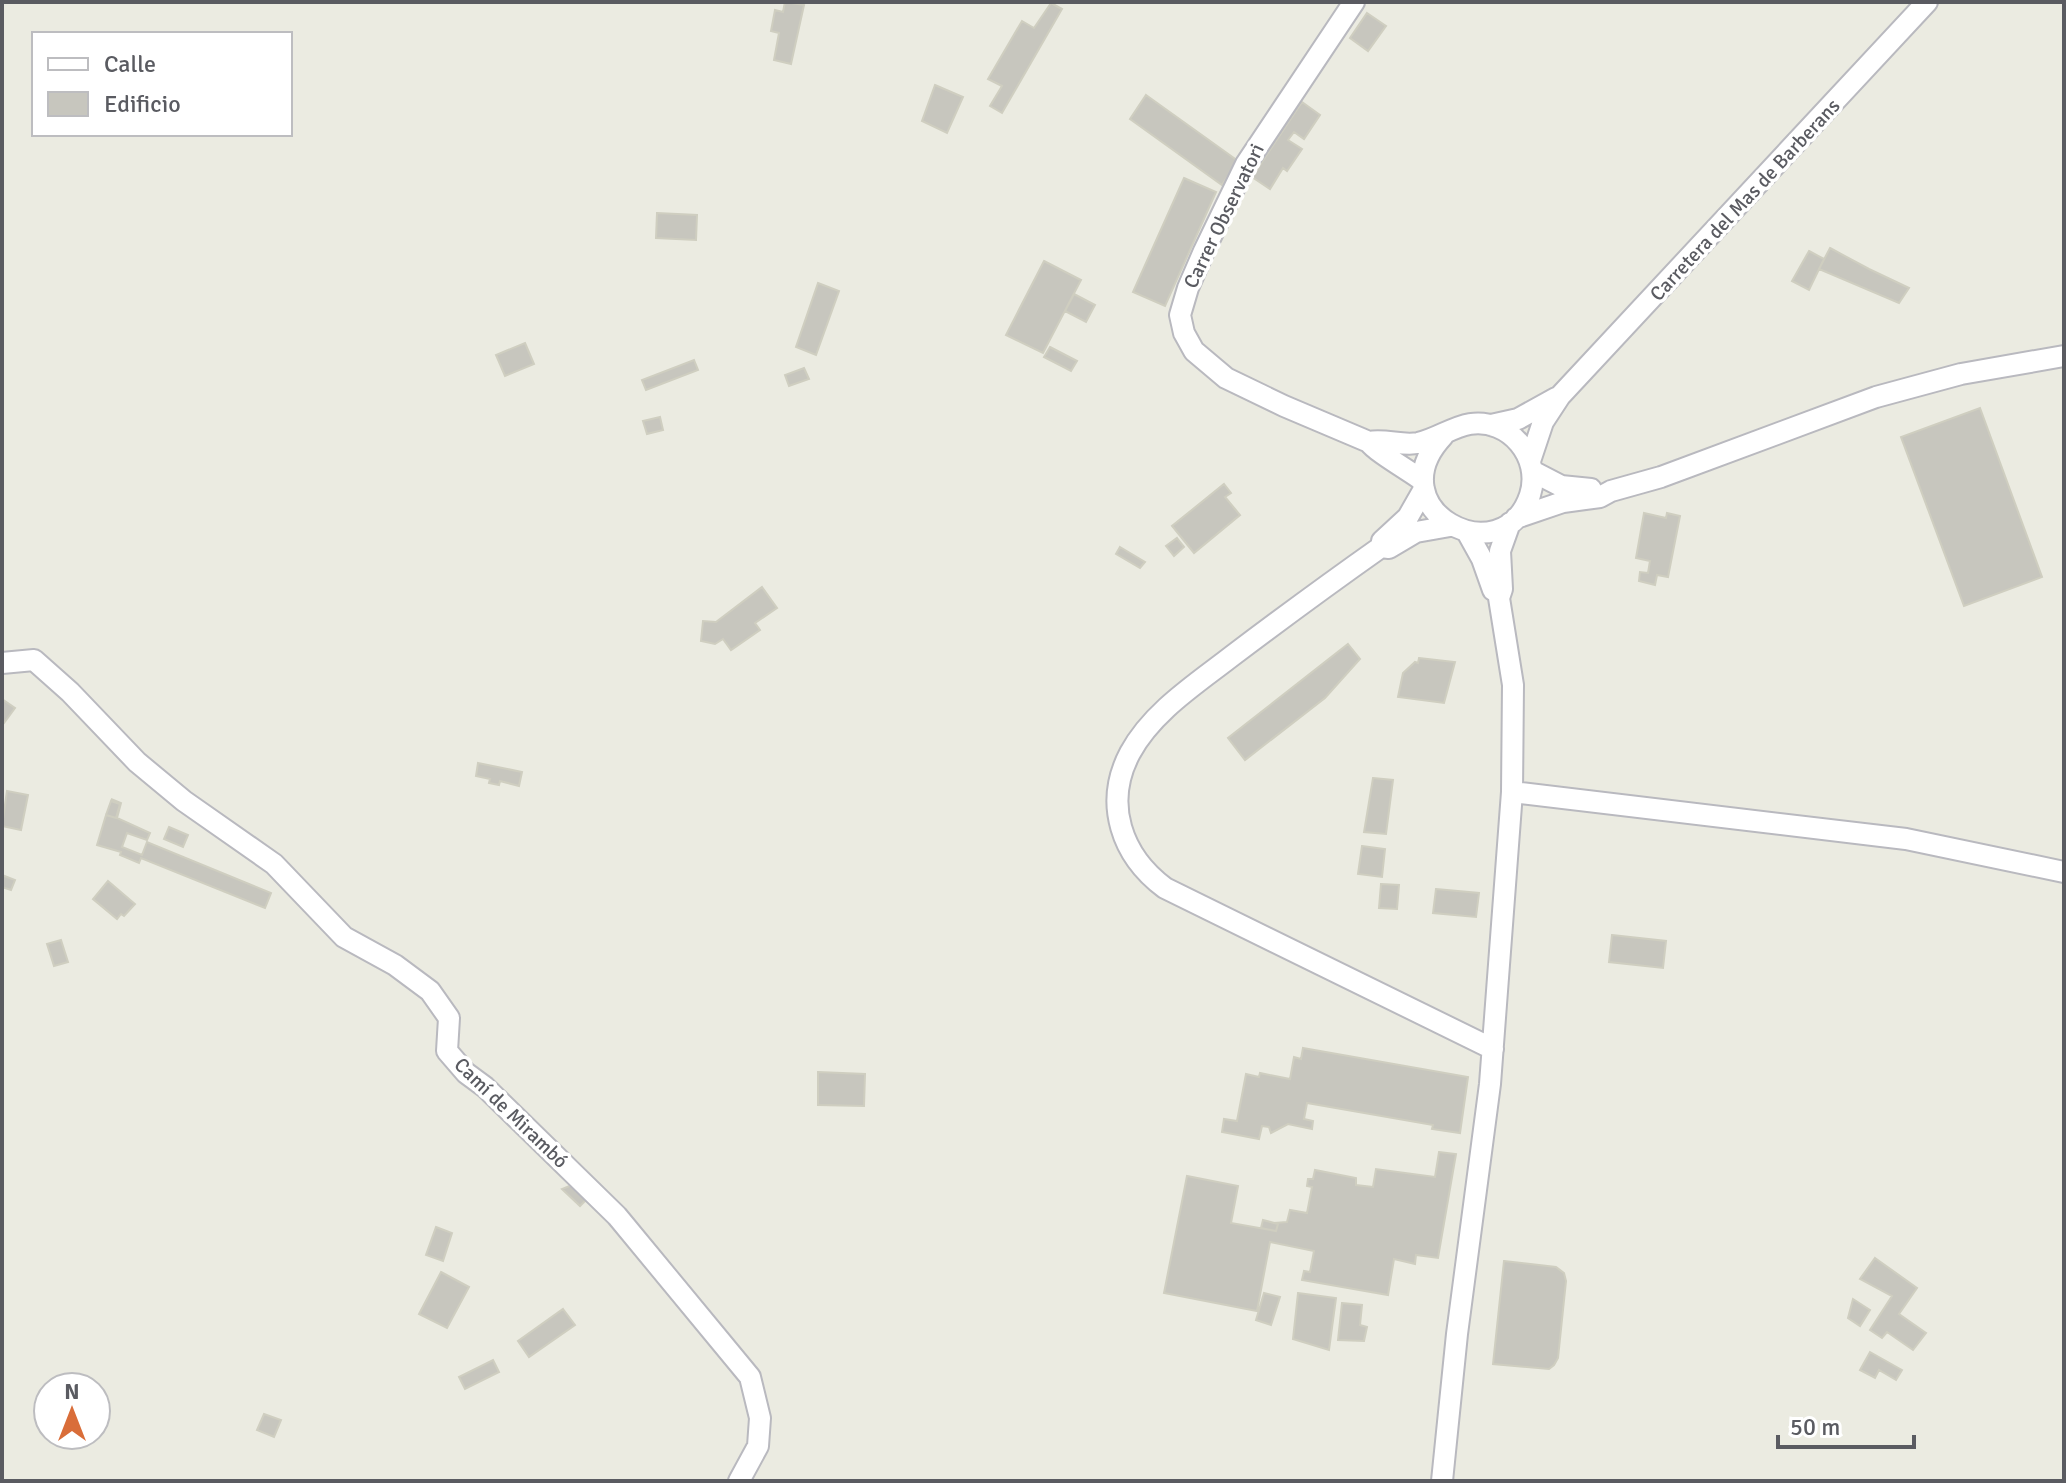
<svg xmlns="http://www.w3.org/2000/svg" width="2066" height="1483" font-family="Signika,sans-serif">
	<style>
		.building { fill: #c7c6be; stroke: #cfcec0; stroke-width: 2 }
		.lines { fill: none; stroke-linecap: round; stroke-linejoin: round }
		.minor-casing { stroke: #b9b9bf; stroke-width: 24 }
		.minor { stroke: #fff; stroke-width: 20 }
		.labels { text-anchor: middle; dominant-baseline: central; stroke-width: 7; stroke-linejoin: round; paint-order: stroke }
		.street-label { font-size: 20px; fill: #5a5b61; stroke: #fff }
	</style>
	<rect width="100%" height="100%" fill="#ebebe1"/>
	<path class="building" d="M 785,2 L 804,5 L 791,64 L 774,60 L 779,33 L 771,31 L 775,10 L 783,12 Z
		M 1051,3 L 1062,9 L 1002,113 L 990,106 L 1002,86 L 988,79 L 1022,21 L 1034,28 Z
		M 1367,13 L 1386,26 L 1368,51 L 1350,38 Z
		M 935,85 L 963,97 L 947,133 L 922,121 Z
		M 1146,95 L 1238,161 L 1222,185 L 1130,119 Z
		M 1302,102 L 1320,115 L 1304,139 L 1294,132 L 1288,140 L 1302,149 L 1287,171 L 1283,168 L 1270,189 L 1252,177 Z
		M 1184,178 L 1216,192 L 1165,306 L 1133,292 Z
		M 657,213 L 697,215 L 696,240 L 656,238 Z
		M 1830,248 L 1869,269 L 1909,288 L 1899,303 L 1819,269 Z
		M 1809,251 L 1824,259 L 1809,290 L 1792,281 Z
		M 1044,261 L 1081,280 L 1043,353 L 1006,335 Z
		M 818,283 L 839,291 L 816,355 L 796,347 Z
		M 1074,294 L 1095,305 L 1086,322 L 1065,311 Z
		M 525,343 L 534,364 L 505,376 L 496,355 Z
		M 1050,347 L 1077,361 L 1071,371 L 1044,357 Z
		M 694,360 L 698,370 L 646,390 L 642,380 Z
		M 804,368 L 809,379 L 789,386 L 785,375 Z
		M 1980,408 L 2042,577 L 1964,606 L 1901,437 Z
		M 660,417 L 663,430 L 647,434 L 643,421 Z
		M 1224,484 L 1231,493 L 1225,497 L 1240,515 L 1194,553 L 1172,526 Z
		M 1644,513 L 1666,518 L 1667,513 L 1680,516 L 1668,577 L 1657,575 L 1655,585 L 1639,581 L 1640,572 L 1648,573 L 1650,561 L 1636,558 Z
		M 1177,538 L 1184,547 L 1174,556 L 1166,546 Z
		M 1120,547 L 1145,562 L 1140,568 L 1116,554 Z
		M 762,587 L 777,608 L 755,623 L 760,630 L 731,650 L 723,639 L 715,644 L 701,641 L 703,621 L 716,622 Z
		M 1348,644 L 1360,659 L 1325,698 L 1245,760 L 1228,738 Z
		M 1419,658 L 1455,662 L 1444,703 L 1398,697 L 1403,673 L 1415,662 L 1418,663 Z
		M 2,699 L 15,708 L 4,723 L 2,722 Z
		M 478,763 L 522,772 L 519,786 L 500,781 L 499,785 L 489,783 L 490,779 L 476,776 Z
		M 1373,778 L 1393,780 L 1386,834 L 1364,832 Z
		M 7,791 L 28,795 L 21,830 L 2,826 Z
		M 111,799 L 121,803 L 117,818 L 150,833 L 147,840 L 127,833 L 122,847 L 142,855 L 147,842 L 271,893 L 265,908 L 141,858 L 139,863 L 120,855 L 121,852 L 97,845 L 106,815 L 116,818 L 120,804 Z
		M 111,801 L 120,804 L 116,818 L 106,815 Z
		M 169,827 L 188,835 L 183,847 L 164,839 Z
		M 1362,846 L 1385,849 L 1382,877 L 1358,874 Z
		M 2,875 L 15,880 L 11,890 L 2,887 Z
		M 108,881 L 135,904 L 124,916 L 121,914 L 117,919 L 93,899 Z
		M 1381,884 L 1399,885 L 1397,909 L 1379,908 Z
		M 1436,889 L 1479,893 L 1476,917 L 1433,913 Z
		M 1612,935 L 1666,941 L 1663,968 L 1609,962 Z
		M 61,940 L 68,962 L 54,966 L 47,944 Z
		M 1303,1048 L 1468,1077 L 1460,1133 L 1432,1129 L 1433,1125 L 1307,1103 L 1304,1119 L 1313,1121 L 1312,1129 L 1288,1124 L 1271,1133 L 1269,1127 L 1262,1126 L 1259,1139 L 1222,1132 L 1224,1119 L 1237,1121 L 1246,1074 L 1259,1077 L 1260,1073 L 1290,1079 L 1294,1057 L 1301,1059 Z
		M 818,1072 L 865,1074 L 864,1106 L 818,1105 Z
		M 1439,1152 L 1456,1154 L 1438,1258 L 1416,1255 L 1415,1264 L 1394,1259 L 1388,1295 L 1302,1280 L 1304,1271 L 1310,1272 L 1314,1251 L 1270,1242 L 1257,1311 L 1164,1293 L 1187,1176 L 1238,1186 L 1231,1223 L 1276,1231 L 1278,1224 L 1274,1223 L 1287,1222 L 1290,1210 L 1307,1213 L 1312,1187 L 1307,1186 L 1308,1179 L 1313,1179 L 1315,1170 L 1356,1178 L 1356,1185 L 1373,1187 L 1376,1169 L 1435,1177 Z
		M 572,1185 L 587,1199 L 580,1206 L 562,1189 Z
		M 1263,1220 L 1278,1224 L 1276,1231 L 1261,1228 Z
		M 436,1227 L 452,1233 L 443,1261 L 426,1255 Z
		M 1875,1258 L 1917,1288 L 1899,1314 L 1926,1333 L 1913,1350 L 1887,1332 L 1882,1338 L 1870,1330 L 1892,1296 L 1860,1279 Z
		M 1504,1261 L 1556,1267 L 1564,1273 L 1566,1281 L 1558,1358 L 1554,1365 L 1549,1369 L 1493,1364 Z
		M 441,1272 L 469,1287 L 447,1328 L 419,1314 Z
		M 1264,1293 L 1280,1297 L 1271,1325 L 1256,1320 Z
		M 1298,1293 L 1336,1298 L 1329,1350 L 1293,1339 Z
		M 1853,1299 L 1870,1310 L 1860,1326 L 1848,1318 Z
		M 1342,1303 L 1362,1305 L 1360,1325 L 1367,1327 L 1364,1341 L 1338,1340 Z
		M 563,1309 L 575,1325 L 529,1357 L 518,1341 Z
		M 1870,1352 L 1902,1370 L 1896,1380 L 1879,1370 L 1875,1378 L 1860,1370 Z
		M 493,1360 L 499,1372 L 465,1389 L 459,1377 Z
		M 264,1414 L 281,1420 L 274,1437 L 257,1430 Z"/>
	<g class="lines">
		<defs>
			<path id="minor" d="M 1354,2 L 1246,164 L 1204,251 L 1188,288 L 1180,315 L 1184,333 L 1194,351 L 1226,378 L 1284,406 L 1369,442 C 1376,452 1410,471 1423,481
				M 1491,425 L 1518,419 L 1556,398
				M 1369,442 C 1386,439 1402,446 1418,443 C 1437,439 1452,427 1470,424 C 1509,418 1542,457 1530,495 C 1503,577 1374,510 1443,436
				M 1530,461 L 1543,422 L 1560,396 L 1927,2
				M 1532,471 L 1561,486 L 1591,489
				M 1516,518 L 1563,502 L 1600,497 L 1611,491 L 1661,477 L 1876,397 L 1961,374 L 2064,356
				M 1450,526 L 1416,532 L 1389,548 L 1381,547 C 1330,583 1281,619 1232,656 C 1196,684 1152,712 1130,753 C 1103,804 1122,856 1165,888 L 1493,1049
				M 1467,532 L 1482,559 L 1493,590
				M 1382,541 L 1408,517 L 1424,489
				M 2,663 L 34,660 L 70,692 L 137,762 L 184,801 L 274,864 L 344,937 L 395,965 L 430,991 L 449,1018 L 447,1051 L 466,1073 L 485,1087 L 617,1216 L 750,1377 L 760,1418 L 758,1446 L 739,1481
				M 1512,792 L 1906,839 L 2064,872
				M 1442,1481 L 1457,1334 L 1490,1084 L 1512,792 L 1513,685 L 1499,598 L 1502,589 L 1500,551 L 1510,523"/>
		</defs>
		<use href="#minor" class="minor-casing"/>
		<use href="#minor" class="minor"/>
	</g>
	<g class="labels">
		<g class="street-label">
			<text transform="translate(1745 200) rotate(-47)">Carretera del Mas de Barberans</text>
			<text transform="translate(1224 216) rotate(-64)">Carrer Observatori</text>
			<text transform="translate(511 1113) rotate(44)">Camí de Mirambó</text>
		</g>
	</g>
	<rect width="2066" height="1483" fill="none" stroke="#5a5b61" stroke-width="8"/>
	<rect x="32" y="32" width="260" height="104" fill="#ffffff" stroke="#bdbdc0" stroke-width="2"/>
	<rect x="48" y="58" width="40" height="12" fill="#ffffff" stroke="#bdbdc0" stroke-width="2"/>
	<text x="104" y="72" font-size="24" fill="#5a5b61">Calle</text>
	<rect x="48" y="92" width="40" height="24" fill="#c7c6be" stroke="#bdbdc0" stroke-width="2"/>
	<text x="104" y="112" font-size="24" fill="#5a5b61">Edificio</text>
	<g transform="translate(72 1411)"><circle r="38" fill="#ffffff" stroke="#bdbdc0" stroke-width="2"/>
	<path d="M0-6L14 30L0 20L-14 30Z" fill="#d96d39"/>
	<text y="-12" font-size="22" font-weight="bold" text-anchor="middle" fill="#5a5b61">N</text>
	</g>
	<path d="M1778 1435v12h136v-12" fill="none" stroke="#5a5b61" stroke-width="4"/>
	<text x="1790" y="1435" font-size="24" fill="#5a5b61" stroke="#ffffff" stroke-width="6" paint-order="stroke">50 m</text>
</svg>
